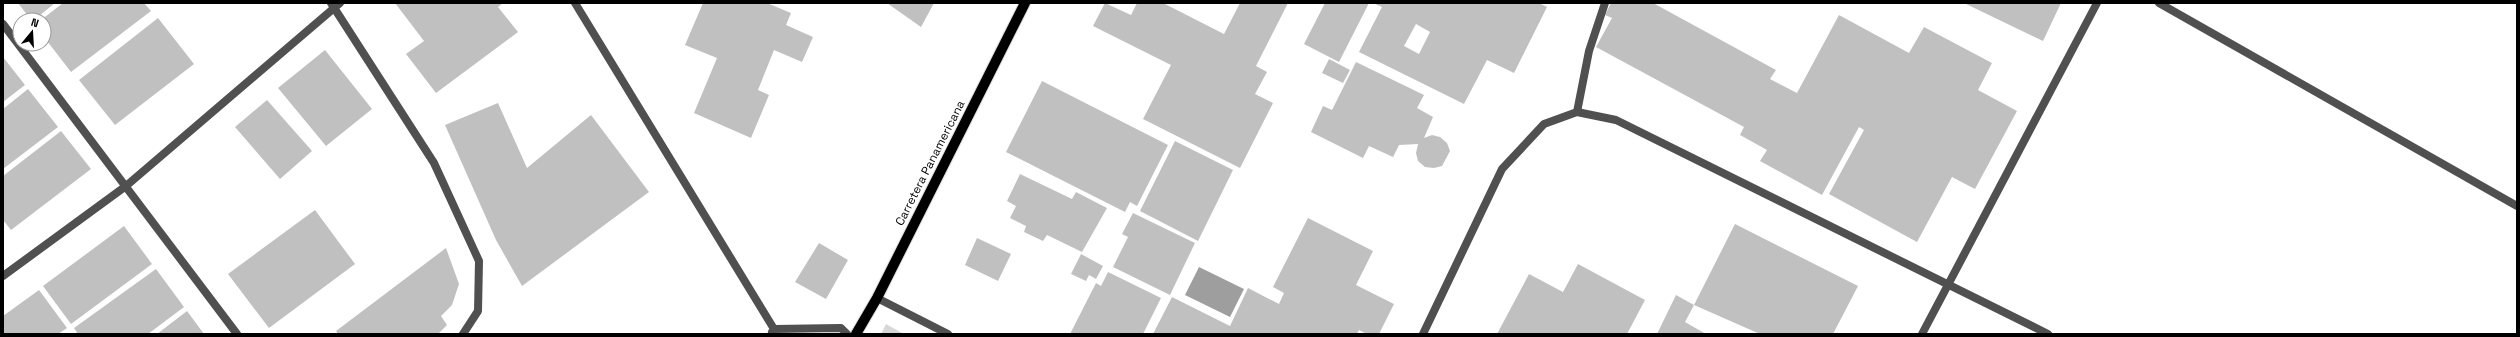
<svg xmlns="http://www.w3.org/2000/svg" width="2520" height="337" font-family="'Space Grotesk',sans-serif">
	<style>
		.green { fill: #d7d7d7 }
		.water { fill: #9e9e9e }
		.building { fill: #c0c0c0; fill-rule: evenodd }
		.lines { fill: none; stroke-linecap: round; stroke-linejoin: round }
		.primary-casing { stroke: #dbdbdb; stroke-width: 12 }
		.lane { stroke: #505050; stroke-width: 8 }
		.street { stroke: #505050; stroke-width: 8 }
		.primary { stroke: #000; stroke-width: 10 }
		.labels { text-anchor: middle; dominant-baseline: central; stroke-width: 3; stroke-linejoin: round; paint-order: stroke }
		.street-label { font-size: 12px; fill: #000; stroke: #fff }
	</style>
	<rect width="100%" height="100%" fill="#fff"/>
	<path class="green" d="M 886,324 L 904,334 L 881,334 Z"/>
	<path class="water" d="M 1199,267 L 1244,289 L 1230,317 L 1185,295 Z"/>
	<path class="building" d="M 18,3 L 55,3 L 34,20 L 31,20 Z
		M 63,3 L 144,3 L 151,11 L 71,72 L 44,37 L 44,20 L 41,20 Z
		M 395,3 L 503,3 L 498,7 L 518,32 L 436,93 L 406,54 L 424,41 Z
		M 703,3 L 767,3 L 791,13 L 786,25 L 813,37 L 802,62 L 774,50 L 758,90 L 769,95 L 751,138 L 694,113 L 717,58 L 685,45 Z
		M 887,3 L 934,3 L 921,27 Z
		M 1105,3 L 1131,15 L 1137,3 L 1163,3 L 1224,34 L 1240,3 L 1288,3 L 1256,66 L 1267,72 L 1255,94 L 1273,103 L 1240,168 L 1143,119 L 1171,65 L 1093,26 Z
		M 1325,3 L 1369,3 L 1339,62 L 1304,44 Z
		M 1373,3 L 1539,3 L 1547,7 L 1514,73 L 1487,60 L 1464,104 L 1359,52 L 1382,7 ZM 1416,24 L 1430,32 L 1419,54 L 1404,46 Z
		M 1611,3 L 1653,3 L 1776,70 L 1770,79 L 1797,93 L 1839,15 L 1909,53 L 1924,27 L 1992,63 L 1978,90 L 2017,111 L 1975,189 L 1952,177 L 1917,242 L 1829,194 L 1864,130 L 1859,127 L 1822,195 L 1760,161 L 1767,150 L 1740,135 L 1744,127 L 1596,47 L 1612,18 L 1605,15 Z
		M 1964,3 L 2061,3 L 2043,41 Z
		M 158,18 L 194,64 L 115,125 L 79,80 Z
		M 325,50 L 372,109 L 326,146 L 278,88 Z
		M 3,57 L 25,85 L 3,102 Z
		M 1329,59 L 1350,70 L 1343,83 L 1322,73 Z
		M 1356,62 L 1424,95 L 1417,108 L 1433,117 L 1424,138 L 1432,135 L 1440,137 L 1447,143 L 1450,151 L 1442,166 L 1434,168 L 1425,167 L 1418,161 L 1416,153 L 1418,144 L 1399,145 L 1393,157 L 1369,146 L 1363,158 L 1311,132 L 1323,106 L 1332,110 Z
		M 1042,81 L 1168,145 L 1137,206 L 1130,202 L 1125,212 L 1006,152 Z
		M 28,89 L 58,127 L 3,169 L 3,109 Z
		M 267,100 L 312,151 L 280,179 L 235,127 Z
		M 498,103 L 527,168 L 591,115 L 649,192 L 522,286 L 496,240 L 445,125 Z
		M 61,131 L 91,169 L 11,230 L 3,220 L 3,176 Z
		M 1175,141 L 1233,170 L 1198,241 L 1140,211 Z
		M 1020,174 L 1072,199 L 1076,192 L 1107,208 L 1082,252 L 1047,235 L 1043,241 L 1024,232 L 1026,226 L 1010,218 L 1016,206 L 1007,201 Z
		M 315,210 L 355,264 L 269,328 L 228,274 Z
		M 1133,213 L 1195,243 L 1170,295 L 1113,267 L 1128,237 L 1122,234 Z
		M 1308,218 L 1373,251 L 1356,285 L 1394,304 L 1379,334 L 1367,334 L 1359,330 L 1357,334 L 1153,334 L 1172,297 L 1230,326 L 1248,288 L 1279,304 L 1284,293 L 1273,287 Z
		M 1735,224 L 1858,286 L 1833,334 L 1760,334 L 1694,305 Z
		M 124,226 L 152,264 L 71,324 L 43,286 Z
		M 977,238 L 1011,254 L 998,281 L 965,265 Z
		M 819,243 L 848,260 L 826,299 L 795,282 Z
		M 446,248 L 459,284 L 452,305 L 441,316 L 447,325 L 438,334 L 338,334 L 336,331 Z
		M 1081,254 L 1103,266 L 1096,279 L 1089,275 L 1086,281 L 1071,274 Z
		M 1578,264 L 1645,300 L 1627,334 L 1497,334 L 1529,274 L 1563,292 Z
		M 156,269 L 184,307 L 148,334 L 78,334 L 74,328 Z
		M 1108,272 L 1161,298 L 1143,334 L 1070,334 L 1096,283 L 1101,286 Z
		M 39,290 L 67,328 L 58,334 L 3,334 L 3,316 Z
		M 1676,295 L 1694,305 L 1685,322 L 1706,334 L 1657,334 Z
		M 187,311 L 204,334 L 157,334 Z"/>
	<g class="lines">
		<defs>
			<path id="primary" d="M 856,334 L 877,298 L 1025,3"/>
		</defs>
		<use href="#primary" class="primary-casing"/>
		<path class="lane" d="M 1577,112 L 1589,51 L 1605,3"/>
		<path class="street" d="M 331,3 L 434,163 L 479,261 L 478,311 L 463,334
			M 575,3 L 774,329
			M 2159,3 L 2517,206
			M 3,24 L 237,334
			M 3,276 L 126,186 L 340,3
			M 877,298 L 948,334
			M 772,332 L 774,329 L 841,328 L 847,334
			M 1423,334 L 1502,169 L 1544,124 L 1577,112 L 1616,120 L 2048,334
			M 1922,334 L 2097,3"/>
		<use href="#primary" class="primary"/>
	</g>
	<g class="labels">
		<g class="street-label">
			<text transform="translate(930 163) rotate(-63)">Carretera Panamericana</text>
		</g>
	</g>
	<rect width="2520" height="337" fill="none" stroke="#000000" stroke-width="8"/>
	<g transform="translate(32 32) rotate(18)"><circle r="19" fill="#ffffff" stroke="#999999"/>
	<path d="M0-3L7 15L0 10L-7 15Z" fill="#000000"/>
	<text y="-6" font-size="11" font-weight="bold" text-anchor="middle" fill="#000000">N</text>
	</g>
</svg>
